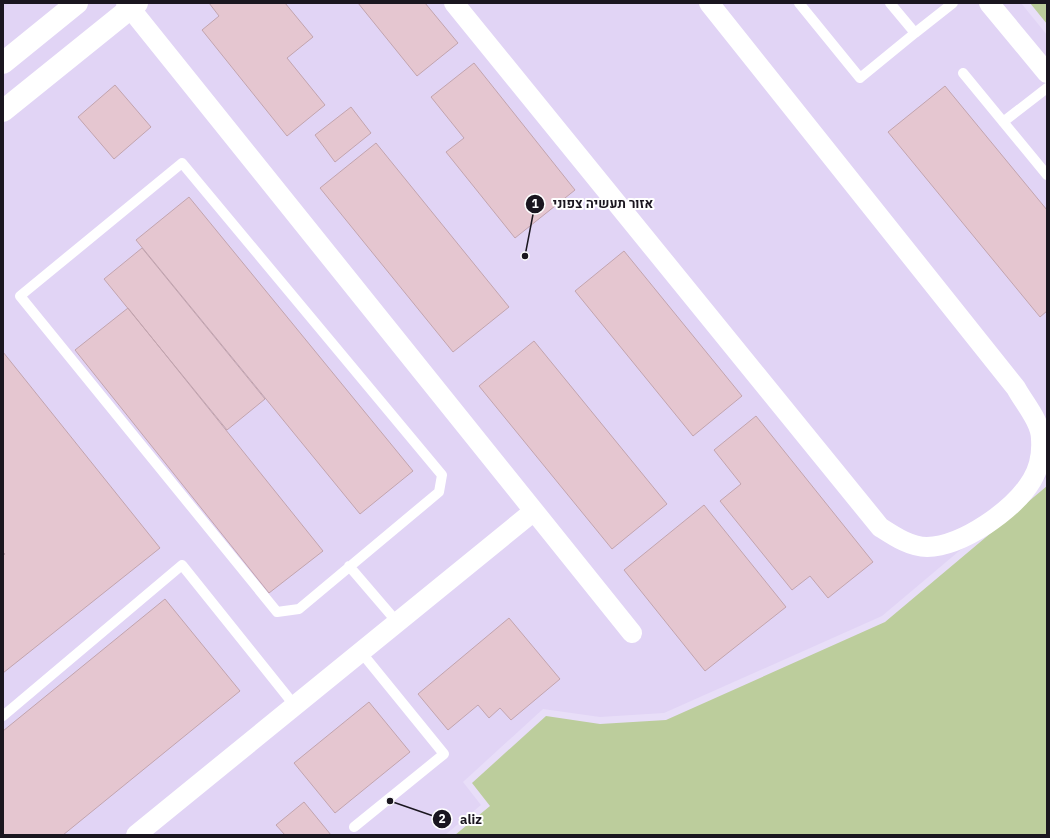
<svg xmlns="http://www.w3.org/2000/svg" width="1050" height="838" font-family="'IBM Plex Sans',Heebo,sans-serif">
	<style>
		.built { fill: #e1d4f5 }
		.green { fill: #bccd9c }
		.building { fill: #e5c6d0; stroke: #c2a4ae }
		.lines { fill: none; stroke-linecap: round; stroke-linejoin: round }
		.service { stroke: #fff; stroke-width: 10 }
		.minor { stroke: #fff; stroke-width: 20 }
		.tertiary { stroke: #fff; stroke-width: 22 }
		.leader { fill: none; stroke: #1a161f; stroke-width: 1.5 }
		.callout-dot { fill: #1a161f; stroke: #fff; stroke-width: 1.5 }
		.mark-label { font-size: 12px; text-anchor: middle; font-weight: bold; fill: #fff }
		.callout-label { font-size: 13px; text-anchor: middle; font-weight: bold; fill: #1a161f; stroke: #fff; stroke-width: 4; stroke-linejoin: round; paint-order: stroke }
	</style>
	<rect width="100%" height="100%" fill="#e8def8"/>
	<path class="built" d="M 3,3 L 1021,3 L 1047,35 L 1047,477 L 882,616 L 664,713 L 600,717 L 543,709 L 463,782 L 481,805 L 445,835 L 3,835 Z"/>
	<path class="green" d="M 1030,3 L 1047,3 L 1047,24 Z
		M 1047,486 L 1047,835 L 455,835 L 490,806 L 472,783 L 546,716 L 600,724 L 666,720 L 885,622 Z"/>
	<path class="building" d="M 209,3 L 285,3 L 313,37 L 287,58 L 325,105 L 287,136 L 202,30 L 219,16 Z
		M 358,3 L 425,3 L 458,43 L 417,76 Z
		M 474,63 L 575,190 L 515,238 L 446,152 L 464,138 L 431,97 Z
		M 115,85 L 151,127 L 114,159 L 78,117 Z
		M 945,86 L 1047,210 L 1047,311 L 1040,317 L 888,132 Z
		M 351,107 L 371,133 L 335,162 L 315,135 Z
		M 376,143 L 509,307 L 453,352 L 320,188 Z
		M 189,197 L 413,471 L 360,514 L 136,240 Z
		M 142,248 L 265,399 L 227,430 L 104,279 Z
		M 624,251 L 742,396 L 693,436 L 575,291 Z
		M 128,308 L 323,551 L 269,593 L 75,350 Z
		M 534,341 L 667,504 L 612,549 L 479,386 Z
		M 3,352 L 160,548 L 3,673 L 3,556 L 5,554 L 3,552 Z
		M 756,416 L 873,562 L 828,598 L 810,576 L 792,590 L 720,501 L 741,484 L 714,450 Z
		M 704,505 L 786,607 L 705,671 L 624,570 Z
		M 165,599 L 240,691 L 63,835 L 3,835 L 3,731 Z
		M 509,618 L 560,679 L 511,720 L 500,708 L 489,718 L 478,705 L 448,730 L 418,694 Z
		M 369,702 L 410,752 L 335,813 L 294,763 Z
		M 304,802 L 331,835 L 285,835 L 276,825 Z"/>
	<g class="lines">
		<path class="service" d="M 799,3 L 860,78 L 915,33 L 890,3
			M 915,33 L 953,3
			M 963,73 L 1047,175
			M 1003,122 L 1047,88
			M 182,163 L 442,475 L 439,492 L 299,609 L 277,612 L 20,296 Z
			M 349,566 L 397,622
			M 3,716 L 182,565 L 295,706
			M 354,827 L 444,754 L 361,652"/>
		<path class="minor" d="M 126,3 L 632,633
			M 454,3 L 880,527 C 894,536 910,547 927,547 C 963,546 1014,510 1032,480 C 1039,468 1042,453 1041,439 C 1041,422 1024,403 1016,388 L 709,3
			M 989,3 L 1047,73
			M 136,835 L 534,511"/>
		<path class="tertiary" d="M 3,63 L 77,3
			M 3,111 L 137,3"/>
	</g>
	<path class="leader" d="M525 256L535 204M390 801L442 819"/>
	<g class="callout-dot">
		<circle cx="525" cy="256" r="4"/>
		<circle cx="390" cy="801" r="4"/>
		<circle cx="535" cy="204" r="10"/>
		<circle cx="442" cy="819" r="10"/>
	</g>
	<g class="mark-label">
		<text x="535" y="208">1</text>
		<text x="442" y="823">2</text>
	</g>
	<g class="callout-label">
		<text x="603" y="208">אזור תעשיה צפוני</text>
		<text x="471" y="824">aliz</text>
	</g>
	<rect width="1050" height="838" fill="none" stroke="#1a161f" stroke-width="8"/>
</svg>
